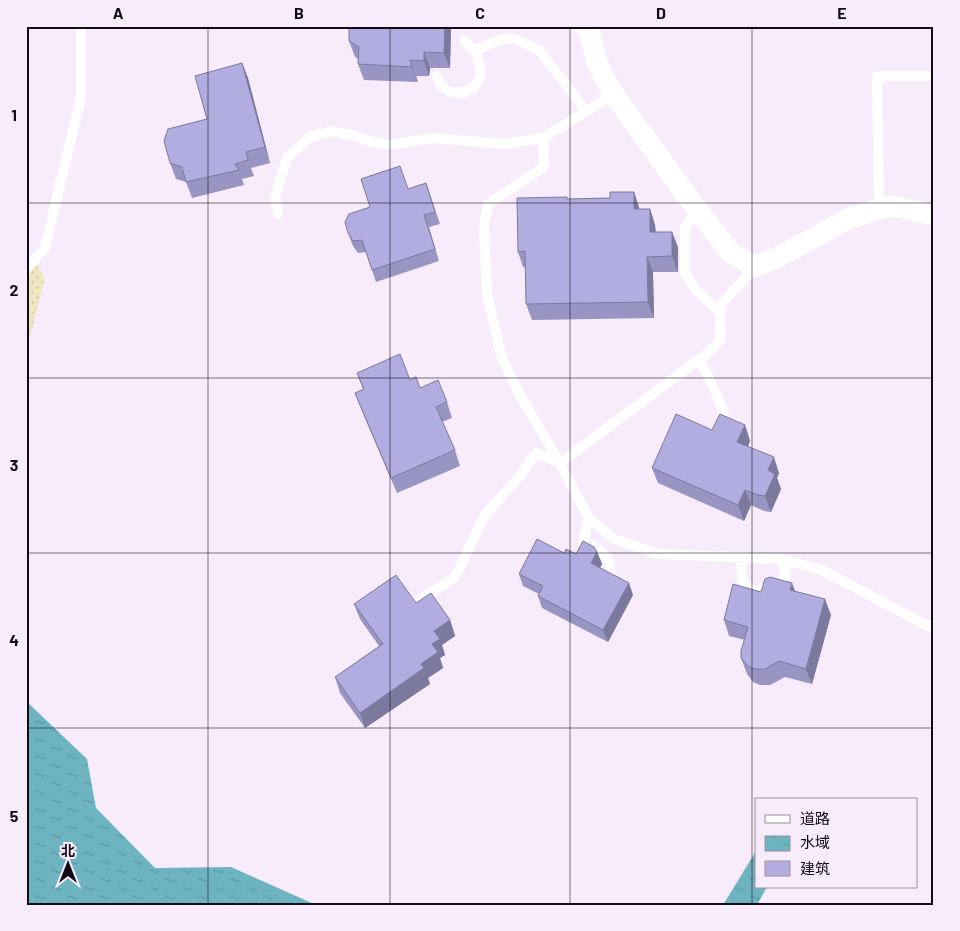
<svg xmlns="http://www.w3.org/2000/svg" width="960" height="931" font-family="Barlow,'Noto Sans SC',sans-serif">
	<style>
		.sand { fill: url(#sand-dots) }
		.water { fill: url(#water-ripples) }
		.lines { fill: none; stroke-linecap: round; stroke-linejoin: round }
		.lane { stroke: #fff; stroke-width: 10 }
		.street { stroke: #fff; stroke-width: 21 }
		.wall { fill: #9895c2 }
		.shaded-wall { fill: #7c799e }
		.building { fill: #b1ade1; stroke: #7c799e }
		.grid { fill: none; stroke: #120b14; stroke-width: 1; stroke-opacity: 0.55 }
		.neatline { fill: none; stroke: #120b14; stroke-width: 2 }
		.grid-label { font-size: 16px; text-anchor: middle; font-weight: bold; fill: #120b14 }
	</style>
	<defs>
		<pattern id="sand-dots" width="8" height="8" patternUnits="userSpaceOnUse" patternTransform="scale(1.25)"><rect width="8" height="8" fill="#f0e7c1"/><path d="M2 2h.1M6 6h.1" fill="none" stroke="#cdc5a5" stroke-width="1.8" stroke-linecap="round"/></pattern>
		<pattern id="water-ripples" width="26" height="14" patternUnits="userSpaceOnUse" patternTransform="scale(1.25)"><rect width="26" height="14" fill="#6db3c0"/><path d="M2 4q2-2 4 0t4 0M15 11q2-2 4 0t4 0" fill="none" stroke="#5d99a4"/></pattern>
	</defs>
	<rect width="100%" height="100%" fill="#f8ebfb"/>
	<path class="sand" d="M 26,257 L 37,265 L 45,278 L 26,352 Z"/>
	<path class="water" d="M 26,701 L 87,759 L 96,808 L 155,868 L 231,867 L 316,905 L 26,905 Z
		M 756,851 L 756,887 L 767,887 L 757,905 L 723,905 Z"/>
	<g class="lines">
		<path class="lane" d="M 575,26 L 589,35
			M 475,50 L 502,39 L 515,39 L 539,50 L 586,111
			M 437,76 L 441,86 L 451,92 L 464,93 L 474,87 L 480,78 L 480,66 L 475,50 L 464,41
			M 614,94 L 543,138 L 544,167 L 488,204 L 484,225 L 487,294 L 502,358 L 521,397 L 553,451 L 589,518 L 614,539 L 658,554 L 781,559 L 824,571 L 924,624 L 934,628
			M 697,209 L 685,228 L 685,273 L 696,290 L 720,313
			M 879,209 L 877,76 L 934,76
			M 278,214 L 275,197 L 287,158 L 310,137 L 332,131 L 350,135 L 369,141 L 390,145 L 432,138 L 506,144 L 543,138
			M 26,269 L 45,248 L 81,97 L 81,26
			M 698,360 L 708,375 L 724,412
			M 589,518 L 583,542 C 599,547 610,556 611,573
			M 742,557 L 741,569 L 743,582 L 752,591 C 768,590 776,587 786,575 L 781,559
			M 421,600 L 455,577 L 485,515 L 520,476 L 536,453 L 560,463 L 710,351 L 721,339 L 720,313 L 723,302 L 755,267"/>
		<path class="street" d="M 588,26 L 597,63 L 610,89 L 690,200 L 731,253 L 755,267 L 780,256 L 850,218 L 879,209 L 892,206 L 934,215"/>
	</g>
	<path class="wall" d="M 451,26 L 450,68 L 430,68 L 429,76 L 416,76 L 418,82 L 364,80 L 358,64 L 358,59 L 355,57 L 349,41 Z
		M 242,63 L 248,78 L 270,163 L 251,168 L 254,176 L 242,179 L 244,185 L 192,198 L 186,182 L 176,179 L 170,163 L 207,119 Z
		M 426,183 L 440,224 L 429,227 L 439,261 L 376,282 L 366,252 L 358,253 L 353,246 L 348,233 L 370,207 L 409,189 Z
		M 634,192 L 639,209 L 650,209 L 655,225 L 656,232 L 678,247 L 678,272 L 653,272 L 654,318 L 532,320 L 526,304 L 526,267 L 523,267 L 518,252 L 567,197 L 568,199 L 610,198 Z
		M 357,373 L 410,380 L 420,388 L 447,402 L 452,418 L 442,422 L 455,450 L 460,466 L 397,493 L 361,409 L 355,393 L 363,389 Z
		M 745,425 L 750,441 L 748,446 L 779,473 L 777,478 L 781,489 L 771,512 L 764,511 L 751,505 L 744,521 L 658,483 L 652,468 L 712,430 Z
		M 597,552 L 602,564 L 600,568 L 633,595 L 608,642 L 542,608 L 538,596 L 539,594 L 523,586 L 519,574 L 564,553 L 576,554 Z
		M 795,591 L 831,615 L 812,684 L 785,677 L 770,685 L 760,685 L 753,682 L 747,674 L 741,658 L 745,640 L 729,636 L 724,620 L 761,592 Z
		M 416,603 L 450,620 L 455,636 L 442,645 L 445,655 L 440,658 L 443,668 L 428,678 L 430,684 L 365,728 L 340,693 L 335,677 L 379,646 L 360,619 L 354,604 Z"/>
	<path class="shaded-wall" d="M 445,26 L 451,26 L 450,68 L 444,53 Z
		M 424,52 L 430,68 L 429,76 L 424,61 Z
		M 410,60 L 416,76 L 418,82 L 412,67 Z
		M 242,63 L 248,78 L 270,163 L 265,147 Z
		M 634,192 L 639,207 L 640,225 L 634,209 Z
		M 650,209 L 655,225 L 656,248 L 650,232 Z
		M 672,232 L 678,247 L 678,272 L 672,256 Z
		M 647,257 L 653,272 L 654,318 L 648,302 Z
		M 745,425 L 750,441 L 743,457 L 737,442 Z
		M 774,457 L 779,473 L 777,478 L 781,489 L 771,512 L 765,496 L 768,470 Z
		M 745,490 L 751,505 L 744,521 L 738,505 Z
		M 597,552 L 602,564 L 596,575 L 591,563 Z
		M 629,583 L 633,595 L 608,642 L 603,630 Z
		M 792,583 L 798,599 L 790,590 Z
		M 825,599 L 831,615 L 812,684 L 806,669 Z
		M 450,620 L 455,636 L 442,645 L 445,655 L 440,658 L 443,668 L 428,678 L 430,684 L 365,728 L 360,713 L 432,644 L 434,631 Z"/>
	<path class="building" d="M 349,26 L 445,26 L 444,53 L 424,52 L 424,61 L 410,60 L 412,67 L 358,64 L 359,47 L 349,41 Z
		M 242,63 L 265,147 L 246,152 L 248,160 L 235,164 L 239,170 L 186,182 L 182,167 L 170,163 L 164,141 L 168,129 L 207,119 L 195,76 Z
		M 400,166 L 408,189 L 426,183 L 435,212 L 424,215 L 435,249 L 372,270 L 362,240 L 353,241 L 348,233 L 345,222 L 349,214 L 370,207 L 361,179 Z
		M 610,192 L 634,192 L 634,209 L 650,209 L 650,232 L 672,232 L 672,256 L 647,257 L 648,302 L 526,304 L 525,251 L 518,252 L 517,198 L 567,197 L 567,199 L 610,198 Z
		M 400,354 L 410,380 L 416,377 L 420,388 L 438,380 L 447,402 L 436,407 L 455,450 L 391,478 L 355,393 L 364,389 L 357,373 Z
		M 676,414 L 712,430 L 720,414 L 745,425 L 737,442 L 774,457 L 768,470 L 775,474 L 765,496 L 758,495 L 745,490 L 738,505 L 652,468 Z
		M 537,539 L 564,553 L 566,549 L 576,554 L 583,541 L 594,547 L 597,552 L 591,563 L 629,583 L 603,630 L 538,596 L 543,586 L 519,574 Z
		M 396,575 L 416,603 L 431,593 L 450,620 L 434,631 L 440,639 L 432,644 L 438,652 L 421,664 L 424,668 L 360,713 L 335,677 L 383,644 L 354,604 Z
		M 770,577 L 792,583 L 790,590 L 825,599 L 806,669 L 779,661 L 765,669 L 755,669 L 748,666 L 741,658 L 741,651 L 748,627 L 724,620 L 733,584 L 761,592 L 765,579 Z"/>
	<path class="grid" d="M 208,26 L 208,905M 390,26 L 390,905M 570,26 L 570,905M 752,26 L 752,905M 26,203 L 934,203M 26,378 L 934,378M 26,553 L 934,553M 26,728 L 934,728"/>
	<rect width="960" height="931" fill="none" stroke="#f8ebfb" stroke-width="55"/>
	<rect x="755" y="798" width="162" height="90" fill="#f8ebfb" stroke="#9c919f"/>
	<rect x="765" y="815" width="25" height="8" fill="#ffffff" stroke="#9c919f"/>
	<text x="800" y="824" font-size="15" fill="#120b14">道路</text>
	<rect x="765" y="836" width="25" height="15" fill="url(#water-ripples)" stroke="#9c919f"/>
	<text x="800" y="848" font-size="15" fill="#120b14">水域</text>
	<rect x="765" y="861" width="25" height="15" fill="#b1ade1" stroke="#9c919f"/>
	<text x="800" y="874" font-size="15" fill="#120b14">建筑</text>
	<g transform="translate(68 864)" stroke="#f8ebfb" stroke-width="4" paint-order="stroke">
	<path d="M0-4L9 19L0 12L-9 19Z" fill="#120b14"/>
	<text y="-8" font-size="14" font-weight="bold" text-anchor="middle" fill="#120b14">北</text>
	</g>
	<rect x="28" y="28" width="904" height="876" class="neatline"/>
	<g class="grid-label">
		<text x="118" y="19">A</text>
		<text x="299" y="19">B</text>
		<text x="480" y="19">C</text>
		<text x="661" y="19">D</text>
		<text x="842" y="19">E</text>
		<text x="14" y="121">1</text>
		<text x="14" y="296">2</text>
		<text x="14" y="471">3</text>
		<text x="14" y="646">4</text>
		<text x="14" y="822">5</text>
	</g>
</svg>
